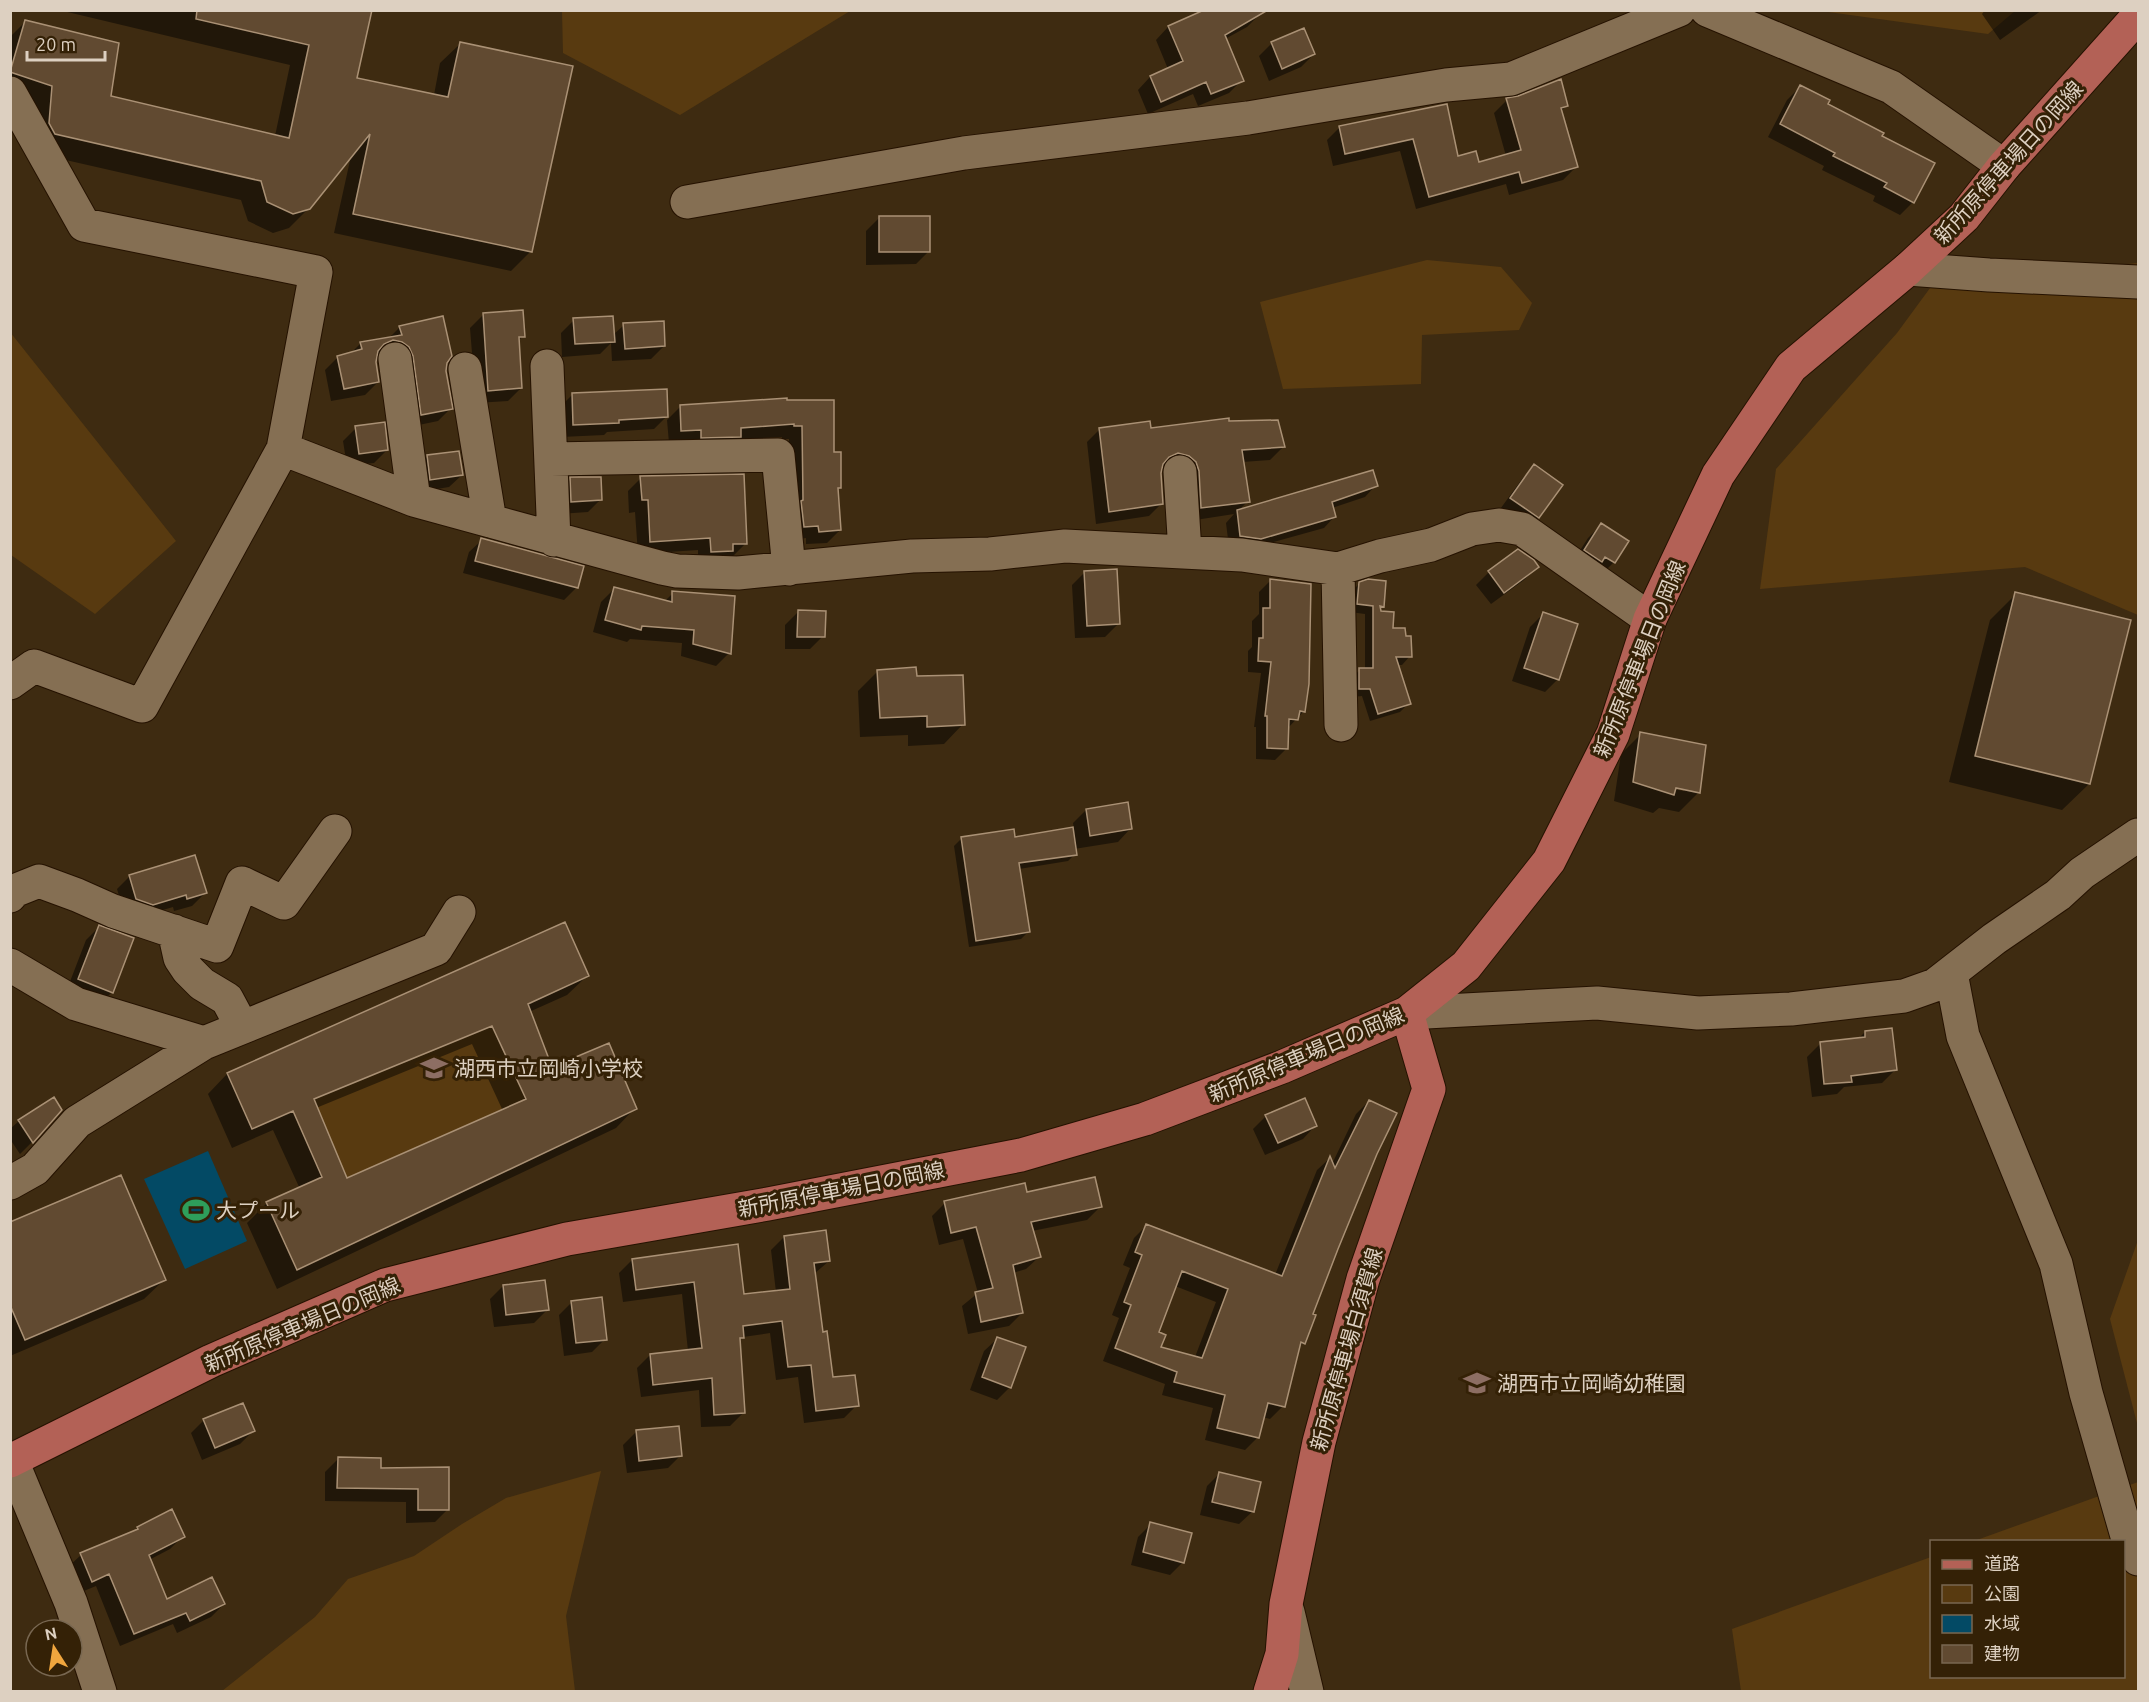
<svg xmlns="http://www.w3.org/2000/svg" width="2149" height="1702" font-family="Ubuntu,'Noto Sans JP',sans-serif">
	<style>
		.green { fill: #583a10 }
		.water { fill: #034a65 }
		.shadow { fill: #0007; fill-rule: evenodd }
		.building { fill: #614a31; stroke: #aa9175; stroke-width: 1.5; fill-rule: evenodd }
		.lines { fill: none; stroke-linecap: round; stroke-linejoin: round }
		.minor-casing { stroke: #251200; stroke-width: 35 }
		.major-casing { stroke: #251200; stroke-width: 35 }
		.minor { stroke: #856f53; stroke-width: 33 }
		.major { stroke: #b36156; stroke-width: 33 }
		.labels { text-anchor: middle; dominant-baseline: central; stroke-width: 6; stroke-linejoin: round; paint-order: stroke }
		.street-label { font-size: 21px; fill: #ddd0c1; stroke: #342106 }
		.poi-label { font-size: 21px; fill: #ddd0c1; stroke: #342106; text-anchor: start }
	</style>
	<rect width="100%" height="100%" fill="#3e2b11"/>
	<path class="green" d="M 562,11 L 562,10 L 850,11 L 680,115 L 563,53 Z
		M 1821,11 L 1821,10 L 2015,11 L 1988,34 Z
		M 1427,260 L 1501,267 L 1532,303 L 1519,330 L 1422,335 L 1421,384 L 1283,389 L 1260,302 Z
		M 2138,263 L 2138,615 L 2025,567 L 1760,589 L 1776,469 L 1897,333 L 1933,284 Z
		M 10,332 L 176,541 L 95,614 L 11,555 Z
		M 492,1026 L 526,1099 L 347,1178 L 314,1099 Z
		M 2138,1240 L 2138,1427 L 2110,1319 Z
		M 601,1471 L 566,1616 L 575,1691 L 222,1691 L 315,1617 L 348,1579 L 414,1556 L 462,1524 L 506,1498 Z
		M 2138,1482 L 2138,1691 L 1741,1691 L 1732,1629 L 1931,1557 L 1932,1676 L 2124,1676 L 2124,1542 L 1974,1541 Z"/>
	<path class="water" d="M 208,1151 L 247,1241 L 185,1269 L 144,1179 Z"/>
	<path class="shadow" d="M 59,10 L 371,10 L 355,79 L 434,95 L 440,63 L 460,44 L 531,251 L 511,271 L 334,233 L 351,156 L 309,208 L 289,228 L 273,233 L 248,221 L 241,200 L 35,153 L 10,98 L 10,37 L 26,21 L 109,97 L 275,136 L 290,65 Z
		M 1985,10 L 2042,10 L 2000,40 L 1982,14 Z
		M 1260,14 L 1247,27 L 1225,39 L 1242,80 L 1229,93 L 1198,106 L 1193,94 L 1148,114 L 1138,90 L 1150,77 L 1168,69 L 1156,40 L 1168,27 Z
		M 1272,43 L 1314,54 L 1301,67 L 1269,81 L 1259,56 Z
		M 1800,87 L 1826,105 L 1880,137 L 1913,202 L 1900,215 L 1873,201 L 1875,196 L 1822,170 L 1824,166 L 1768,137 L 1787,100 Z
		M 1507,100 L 1567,105 L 1560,112 L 1576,167 L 1563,180 L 1509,195 L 1506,184 L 1416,209 L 1400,151 L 1333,166 L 1327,140 L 1340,127 L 1445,106 L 1457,158 L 1478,164 L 1506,156 L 1494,113 Z
		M 879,218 L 929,251 L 916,264 L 866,265 L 866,231 Z
		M 483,315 L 523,336 L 518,341 L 521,388 L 508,401 L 476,403 L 470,328 Z
		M 574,320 L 613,335 L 624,325 L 664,346 L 651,359 L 612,361 L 611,343 L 600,354 L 562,357 L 561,333 Z
		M 400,327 L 445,372 L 451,408 L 438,421 L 409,427 L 388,354 L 376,354 L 375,361 L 378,382 L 365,395 L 331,401 L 325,370 L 338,357 L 350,354 L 360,344 L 388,339 Z
		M 572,395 L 667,416 L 654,429 L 607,432 L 604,435 L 561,437 L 559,408 Z
		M 785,400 L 833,453 L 840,487 L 836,491 L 840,530 L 827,543 L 806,544 L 806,538 L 791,540 L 789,439 L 782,439 L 782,437 L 669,443 L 667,420 L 680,407 Z
		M 1228,422 L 1283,447 L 1270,460 L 1242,462 L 1248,501 L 1238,511 L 1376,485 L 1365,497 L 1332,508 L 1335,516 L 1324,528 L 1249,549 L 1229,547 L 1226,523 L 1234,514 L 1189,521 L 1176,468 L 1164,466 L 1161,467 L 1160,473 L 1162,503 L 1149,516 L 1096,524 L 1087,442 L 1100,429 L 1149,430 Z
		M 356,428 L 387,450 L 374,463 L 347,466 L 343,441 Z
		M 428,456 L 462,475 L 449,487 L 418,492 L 415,469 Z
		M 1535,466 L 1538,517 L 1525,530 L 1498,512 L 1522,479 Z
		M 641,478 L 746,543 L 733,556 L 698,565 L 698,550 L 638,554 L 635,512 L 629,513 L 628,491 Z
		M 571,479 L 601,499 L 588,512 L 559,514 L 558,492 Z
		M 1601,525 L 1627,541 L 1614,562 L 1601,575 L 1572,563 L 1588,538 Z
		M 482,540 L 577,587 L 564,600 L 463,573 L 469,552 Z
		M 1537,567 L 1524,580 L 1491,604 L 1476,585 L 1489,572 Z
		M 1085,572 L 1118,624 L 1105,637 L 1075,638 L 1072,585 Z
		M 1271,580 L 1304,711 L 1287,729 L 1287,748 L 1275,760 L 1256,759 L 1256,727 L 1254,727 L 1261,673 L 1248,672 L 1248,651 L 1252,647 L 1252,621 L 1259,614 L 1259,592 Z
		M 1360,583 L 1382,606 L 1379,609 L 1410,656 L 1402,665 L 1397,665 L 1409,703 L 1400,712 L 1370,721 L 1362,696 L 1352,697 L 1351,678 L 1360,670 L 1365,670 L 1365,614 L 1350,612 L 1351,592 Z
		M 614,589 L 664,602 L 673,593 L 729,653 L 716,666 L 681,656 L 682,643 L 630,639 L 627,642 L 593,632 L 601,602 Z
		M 2016,594 L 2089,784 L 2062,810 L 1949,782 L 1990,620 Z
		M 798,612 L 823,636 L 810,649 L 785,649 L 785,625 Z
		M 1543,614 L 1558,679 L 1545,692 L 1512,681 L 1530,627 Z
		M 878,671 L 915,678 L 963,724 L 944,744 L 908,746 L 908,735 L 860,737 L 858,691 Z
		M 1641,734 L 1698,793 L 1679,812 L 1659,808 L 1653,813 L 1614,801 L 1621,754 ZM 1669,785 L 1684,788 L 1684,791 L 1668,788 Z
		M 1086,810 L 1130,829 L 1118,842 L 1074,849 L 1075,854 L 1068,861 L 1019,869 L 1028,932 L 1021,939 L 969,947 L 954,846 L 962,838 L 1014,838 L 1074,829 L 1073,823 Z
		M 130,876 L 205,893 L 192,906 L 174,911 L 173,907 L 139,917 L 124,912 L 117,889 Z
		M 564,924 L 587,976 L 567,995 L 529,1012 L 551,1069 L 635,1108 L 616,1128 L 277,1289 L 247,1223 L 267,1203 L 300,1189 L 273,1130 L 232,1148 L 208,1094 L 227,1074 ZM 472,1044 L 503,1111 L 346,1180 L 316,1108 Z
		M 99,927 L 112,992 L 99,1005 L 66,992 L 86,940 Z
		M 1865,1032 L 1895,1070 L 1882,1083 L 1844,1087 L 1837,1094 L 1812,1097 L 1807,1057 L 1820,1044 L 1858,1039 Z
		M 1369,1101 L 1303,1343 L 1297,1349 L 1283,1406 L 1270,1419 L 1263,1417 L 1258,1437 L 1245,1450 L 1205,1440 L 1213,1408 L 1162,1395 L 1165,1384 L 1103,1361 L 1119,1318 L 1112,1315 L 1130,1268 L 1123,1265 L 1134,1238 L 1147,1225 L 1275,1275 L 1317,1170 L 1330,1158 L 1332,1164 L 1356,1114 ZM 1175,1286 L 1216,1302 L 1195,1357 L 1159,1348 L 1157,1333 Z
		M 1266,1116 L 1315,1126 L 1303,1139 L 1265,1155 L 1253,1129 Z
		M 19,1121 L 32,1142 L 20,1154 L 12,1142 L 10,1143 L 10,1129 Z
		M 1026,1194 L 1100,1207 L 1087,1220 L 1032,1231 L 1039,1257 L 1026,1269 L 1013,1273 L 1022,1313 L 1009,1326 L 968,1334 L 962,1306 L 978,1293 L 963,1239 L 939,1245 L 932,1216 L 945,1203 Z
		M 10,1223 L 164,1280 L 144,1299 L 10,1356 Z
		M 784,1237 L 829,1261 L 814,1274 L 821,1334 L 832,1379 L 857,1405 L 844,1418 L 804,1423 L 798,1377 L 776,1380 L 770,1333 L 743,1337 L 739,1341 L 743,1413 L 730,1426 L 701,1427 L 699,1390 L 641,1397 L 637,1368 L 650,1355 L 688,1351 L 682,1294 L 623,1302 L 619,1273 L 632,1260 L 743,1296 L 776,1292 L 771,1250 Z
		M 503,1286 L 547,1310 L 534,1323 L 494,1327 L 490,1299 Z
		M 572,1302 L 605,1339 L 592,1352 L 564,1356 L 559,1315 Z
		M 997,1339 L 1010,1387 L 997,1400 L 970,1390 L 984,1351 Z
		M 204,1420 L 253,1431 L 240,1444 L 202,1460 L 191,1433 Z
		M 636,1432 L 681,1455 L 668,1468 L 627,1473 L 623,1445 Z
		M 338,1459 L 379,1469 L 448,1468 L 448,1509 L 435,1522 L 406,1523 L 406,1502 L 325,1501 L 325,1472 Z
		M 1220,1473 L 1252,1512 L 1239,1524 L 1200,1515 L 1207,1486 Z
		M 171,1511 L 183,1536 L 170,1549 L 149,1560 L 167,1601 L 224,1604 L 211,1617 L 177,1633 L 173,1624 L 120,1646 L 96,1586 L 79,1593 L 68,1567 L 81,1555 L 133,1533 L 138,1528 Z
		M 1151,1524 L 1183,1562 L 1170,1575 L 1131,1565 L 1138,1537 Z"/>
	<path class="building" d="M 197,10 L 372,10 L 357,78 L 448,97 L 460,42 L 573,66 L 532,252 L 353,214 L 370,134 L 310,209 L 293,214 L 267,202 L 261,181 L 55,134 L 49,123 L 52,86 L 10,72 L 25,20 L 119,43 L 111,96 L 289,138 L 309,45 L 196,19 Z
		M 1204,10 L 1268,10 L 1225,35 L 1244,81 L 1211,94 L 1206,82 L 1161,102 L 1150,76 L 1183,61 L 1168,26 Z
		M 1304,28 L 1315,54 L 1282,69 L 1271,42 Z
		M 1561,79 L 1568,106 L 1561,108 L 1578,167 L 1522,183 L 1519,172 L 1429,197 L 1413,139 L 1345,154 L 1339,126 L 1447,104 L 1458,156 L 1476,151 L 1479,162 L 1521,150 L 1506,98 L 1518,96 Z
		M 1800,85 L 1830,100 L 1828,104 L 1884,133 L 1882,136 L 1935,163 L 1914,203 L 1884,187 L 1887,183 L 1833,156 L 1835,153 L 1780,124 Z
		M 879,216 L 930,216 L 930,252 L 879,252 Z
		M 523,310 L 525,337 L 519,337 L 522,388 L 488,391 L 483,313 Z
		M 443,316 L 452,356 L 447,363 L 446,371 L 453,409 L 421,415 L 413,356 L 409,347 L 402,342 L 393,340 L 384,344 L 378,351 L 376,362 L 379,382 L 344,389 L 337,356 L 362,349 L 360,342 L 402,335 L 399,326 Z
		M 613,316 L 615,342 L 575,344 L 573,318 Z
		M 664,321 L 665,346 L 625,349 L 623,323 Z
		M 667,389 L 668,417 L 619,420 L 619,423 L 573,425 L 572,393 Z
		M 787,398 L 787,400 L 834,400 L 834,452 L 841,452 L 841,488 L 838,488 L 841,530 L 819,532 L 818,526 L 804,527 L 801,501 L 803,500 L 802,426 L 794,426 L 794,424 L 741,428 L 741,437 L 701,438 L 701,430 L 681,431 L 680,405 Z
		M 1229,418 L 1229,421 L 1278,420 L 1285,447 L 1242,450 L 1250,502 L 1201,508 L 1199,471 L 1196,462 L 1189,456 L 1178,453 L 1169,457 L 1163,464 L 1161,473 L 1163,504 L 1109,512 L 1099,428 L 1150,421 L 1151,428 Z
		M 385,422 L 388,450 L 359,454 L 355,426 Z
		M 459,451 L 463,475 L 430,480 L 427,455 Z
		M 1534,464 L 1563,485 L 1539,518 L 1510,498 Z
		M 1373,470 L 1378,486 L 1332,502 L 1336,517 L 1261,539 L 1240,536 L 1237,510 Z
		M 744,474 L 747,544 L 733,544 L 733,551 L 711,552 L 710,538 L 650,542 L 648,500 L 642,500 L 640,476 Z
		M 570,477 L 601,477 L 602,500 L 571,502 Z
		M 1601,523 L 1629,541 L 1615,563 L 1605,557 L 1602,562 L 1584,550 Z
		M 481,538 L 584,566 L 578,588 L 475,561 Z
		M 1518,549 L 1534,560 L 1539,567 L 1504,593 L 1488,571 Z
		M 1117,569 L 1120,624 L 1087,626 L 1084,571 Z
		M 1270,579 L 1311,584 L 1309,684 L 1305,712 L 1300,711 L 1298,720 L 1289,719 L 1288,749 L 1267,748 L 1267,716 L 1265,716 L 1271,662 L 1258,661 L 1259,638 L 1263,638 L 1263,608 L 1270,608 Z
		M 1368,579 L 1386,581 L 1384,607 L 1380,606 L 1381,611 L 1394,612 L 1393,628 L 1405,628 L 1406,636 L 1411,636 L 1412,657 L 1396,657 L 1411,704 L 1378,714 L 1370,689 L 1359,689 L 1359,668 L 1373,668 L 1373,606 L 1357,604 L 1359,582 Z
		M 614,587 L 672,602 L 672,591 L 735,596 L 731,654 L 693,644 L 694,630 L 642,626 L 641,630 L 605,620 Z
		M 2015,592 L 2131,620 L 2090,784 L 1975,756 Z
		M 798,610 L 826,611 L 825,637 L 797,637 Z
		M 1543,612 L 1578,624 L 1559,680 L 1524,668 Z
		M 916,667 L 917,676 L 963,675 L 965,725 L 927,727 L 927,716 L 880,718 L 877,670 Z
		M 1640,732 L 1706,745 L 1700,793 L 1676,788 L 1674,795 L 1633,782 Z
		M 1128,802 L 1132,829 L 1090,836 L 1086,809 Z
		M 1073,827 L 1077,855 L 1019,863 L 1030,932 L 976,941 L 961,837 L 1014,829 L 1015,837 Z
		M 195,855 L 207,893 L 187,899 L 186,895 L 153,905 L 136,899 L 129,875 Z
		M 565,922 L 589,976 L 528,1004 L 552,1067 L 609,1043 L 637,1109 L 297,1270 L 266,1202 L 322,1177 L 293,1111 L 252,1129 L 227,1073 ZM 492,1026 L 526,1099 L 347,1178 L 314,1099 Z
		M 99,925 L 134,938 L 113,993 L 78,979 Z
		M 1892,1028 L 1897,1070 L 1851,1076 L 1852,1082 L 1824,1084 L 1820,1042 L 1865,1037 L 1865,1031 Z
		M 54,1097 L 62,1110 L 33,1143 L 18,1120 Z
		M 1305,1098 L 1317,1126 L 1278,1143 L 1265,1115 Z
		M 1369,1100 L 1397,1113 L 1377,1154 L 1338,1249 L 1313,1314 L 1316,1315 L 1305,1344 L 1301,1342 L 1285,1407 L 1268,1403 L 1259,1438 L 1217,1428 L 1225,1395 L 1174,1382 L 1177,1372 L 1115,1348 L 1131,1305 L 1124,1302 L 1142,1255 L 1135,1252 L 1146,1224 L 1282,1276 L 1330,1156 L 1335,1168 ZM 1182,1271 L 1228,1289 L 1202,1358 L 1161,1347 L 1166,1335 L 1159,1332 Z
		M 121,1175 L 166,1280 L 25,1340 L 10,1305 L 10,1222 Z
		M 1095,1177 L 1102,1207 L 1031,1222 L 1041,1257 L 1013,1265 L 1023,1313 L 981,1322 L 975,1292 L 993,1288 L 976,1227 L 951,1233 L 944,1201 L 1025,1183 L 1027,1192 Z
		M 826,1230 L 830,1261 L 814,1263 L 823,1332 L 827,1331 L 833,1377 L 855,1375 L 859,1406 L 816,1411 L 811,1365 L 788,1367 L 782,1321 L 743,1326 L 744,1338 L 740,1338 L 745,1413 L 714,1415 L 712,1378 L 653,1385 L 650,1354 L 702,1348 L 694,1282 L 636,1290 L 632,1259 L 738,1244 L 744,1294 L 790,1289 L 784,1236 Z
		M 545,1280 L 549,1310 L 506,1315 L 503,1285 Z
		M 602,1297 L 607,1340 L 576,1343 L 571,1301 Z
		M 997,1337 L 1026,1347 L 1011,1388 L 982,1377 Z
		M 243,1403 L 255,1431 L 215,1448 L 203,1419 Z
		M 679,1426 L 682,1456 L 639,1461 L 636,1430 Z
		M 338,1457 L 381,1458 L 381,1468 L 449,1467 L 449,1510 L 418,1510 L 418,1489 L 337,1488 Z
		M 1219,1472 L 1261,1482 L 1254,1512 L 1212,1502 Z
		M 172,1509 L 185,1537 L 149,1555 L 167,1599 L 212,1577 L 225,1604 L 190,1621 L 186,1613 L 134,1634 L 109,1574 L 92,1582 L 80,1553 L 138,1529 L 137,1527 Z
		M 1150,1522 L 1192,1533 L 1184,1563 L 1143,1552 Z"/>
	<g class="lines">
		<defs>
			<path id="minor" d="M 1707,10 L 1891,87 L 2004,166
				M 10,93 L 84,225 L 316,272 L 283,449 L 414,500
				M 687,202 L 964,153 L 1248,118 L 1446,85 L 1511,79 L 1679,10
				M 1908,269 L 1989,275 L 2138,282
				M 395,359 L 414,500 L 662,568 L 677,571 L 738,573 L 912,556 L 990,554 L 1065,546 L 1242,555 L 1338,569 L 1380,556 L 1431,545 L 1472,529 L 1499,525 L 1522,529 L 1650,619
				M 547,366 L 554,540
				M 465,369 L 490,521
				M 551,459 L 778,455 L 789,569
				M 1180,472 L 1185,552
				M 1338,569 L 1341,725
				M 10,683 L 34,666 L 142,706 L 283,449
				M 10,896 L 14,891 L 39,881 L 77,895 L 113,911 L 217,946 L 242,883 L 284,903 L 335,831
				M 174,931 L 180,958 L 188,970 L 202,984 L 227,999 L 242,1027
				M 10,965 L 76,1004 L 204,1043 L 436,949 L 459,912
				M 1951,973 L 1963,1036 L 2056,1264 L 2086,1393 L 2127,1536 L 2138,1559
				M 1407,1013 L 1597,1003 L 1698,1013 L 1791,1009 L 1904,996 L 1935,985 L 1994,939 L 2058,895 L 2082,873 L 2138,835
				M 10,1183 L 35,1169 L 77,1122 L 204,1043
				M 12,1461 L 71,1603 L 100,1692
				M 1288,1612 L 1307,1692"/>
			<path id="major" d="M 10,1461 L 211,1361 L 385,1285 L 567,1239 L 768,1204 L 1021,1155 L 1145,1119 L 1282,1067 L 1407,1013 L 1466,966 L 1549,861 L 1613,734 L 1650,619 L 1718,475 L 1791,367 L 1908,269 L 1964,217 L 2004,166 L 2138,16
				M 1270,1692 L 1282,1654 L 1286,1604 L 1319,1442 L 1363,1279 L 1429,1089 L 1407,1013"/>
		</defs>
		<use href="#minor" class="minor-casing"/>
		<use href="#major" class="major-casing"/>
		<use href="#minor" class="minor"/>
		<use href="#major" class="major"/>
	</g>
	<defs>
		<symbol id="school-bare" viewBox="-9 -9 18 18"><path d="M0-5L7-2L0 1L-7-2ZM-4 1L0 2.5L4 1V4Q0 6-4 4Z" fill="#8d6e63" stroke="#342106" stroke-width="2.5" paint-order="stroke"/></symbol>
		<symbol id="stadium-bare" viewBox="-9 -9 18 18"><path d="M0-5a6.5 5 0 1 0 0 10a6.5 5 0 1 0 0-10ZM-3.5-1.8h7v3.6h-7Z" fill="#2e9e5b" stroke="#342106" stroke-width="2.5" paint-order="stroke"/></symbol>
	</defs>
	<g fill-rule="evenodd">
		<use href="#school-bare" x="415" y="1049" width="38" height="38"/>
		<use href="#stadium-bare" x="177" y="1191" width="38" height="38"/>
		<use href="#school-bare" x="1458" y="1364" width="38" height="38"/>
	</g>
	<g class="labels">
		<g class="street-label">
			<text transform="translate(2008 162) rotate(-48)">新所原停車場日の岡線</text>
			<text transform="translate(1639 659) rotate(-68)">新所原停車場日の岡線</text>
			<text transform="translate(1306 1054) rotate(-23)">新所原停車場日の岡線</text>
			<text transform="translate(841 1189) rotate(-11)">新所原停車場日の岡線</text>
			<text transform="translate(302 1324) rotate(-23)">新所原停車場日の岡線</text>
			<text transform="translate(1346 1349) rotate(-74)">新所原停車場白須賀線</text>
		</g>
		<g class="poi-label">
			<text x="454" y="1068">湖西市立岡崎小学校</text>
			<text x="216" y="1210">大プール</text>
			<text x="1497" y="1383">湖西市立岡崎幼稚園</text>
		</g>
	</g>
	<rect width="2149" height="1702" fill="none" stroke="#ddd0c1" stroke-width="24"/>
	<rect x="1930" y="1540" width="195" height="138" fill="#342106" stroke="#786751" stroke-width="1.5"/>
	<rect x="1942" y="1560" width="30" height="9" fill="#b36156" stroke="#786751" stroke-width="1.5"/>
	<text x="1984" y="1570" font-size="18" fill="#ddd0c1">道路</text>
	<rect x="1942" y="1585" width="30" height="18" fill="#583a10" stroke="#786751" stroke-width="1.5"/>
	<text x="1984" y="1600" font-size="18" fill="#ddd0c1">公園</text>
	<rect x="1942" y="1615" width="30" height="18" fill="#034a65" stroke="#786751" stroke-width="1.5"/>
	<text x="1984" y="1630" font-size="18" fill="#ddd0c1">水域</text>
	<rect x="1942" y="1645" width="30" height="18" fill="#614a31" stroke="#786751" stroke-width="1.5"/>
	<text x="1984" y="1660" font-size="18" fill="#ddd0c1">建物</text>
	<g transform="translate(54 1648) rotate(348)"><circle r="28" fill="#342106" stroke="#786751" stroke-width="1.5"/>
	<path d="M0-4.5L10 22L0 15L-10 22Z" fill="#f0a63e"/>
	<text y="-9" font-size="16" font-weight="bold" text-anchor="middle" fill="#ddd0c1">N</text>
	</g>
	<path d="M27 51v9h78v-9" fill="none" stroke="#ddd0c1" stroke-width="3"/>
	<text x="36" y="51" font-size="18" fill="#ddd0c1" stroke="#342106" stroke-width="4.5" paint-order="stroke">20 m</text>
</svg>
